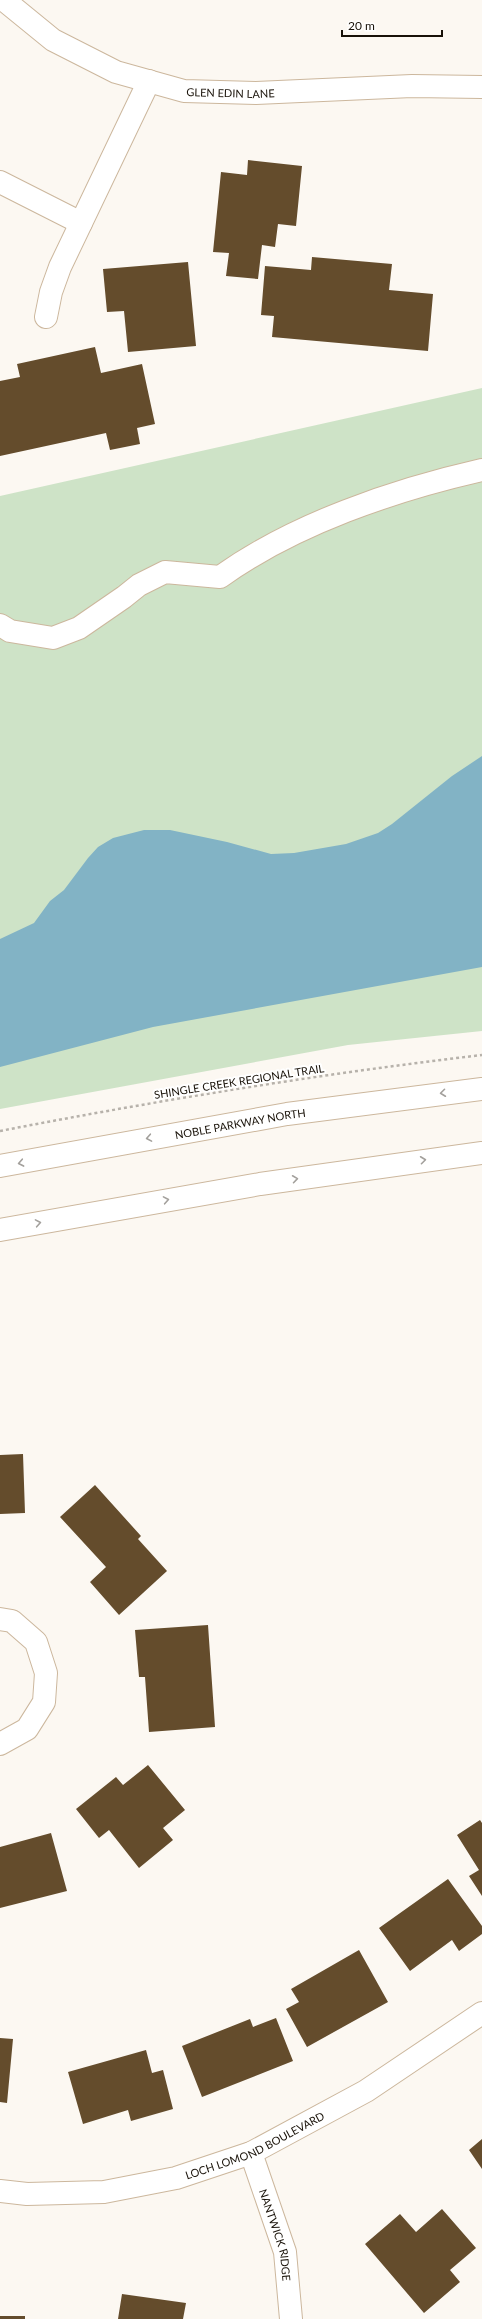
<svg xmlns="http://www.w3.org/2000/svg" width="482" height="2319" font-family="Lato,sans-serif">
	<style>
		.green { fill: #cee3c7 }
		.water { fill: #82b3c5 }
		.building { fill: #644c2c }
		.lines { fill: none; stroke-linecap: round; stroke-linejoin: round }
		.minor-casing { stroke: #ccb79d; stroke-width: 24 }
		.major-casing { stroke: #ccb79d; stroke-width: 24 }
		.path { stroke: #b7b2ab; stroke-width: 2.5; stroke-dasharray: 3 3; stroke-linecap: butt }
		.minor { stroke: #fff; stroke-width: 22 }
		.major { stroke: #fff; stroke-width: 22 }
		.oneway { stroke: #a3a09c }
		.labels { text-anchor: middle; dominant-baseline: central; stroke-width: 4; stroke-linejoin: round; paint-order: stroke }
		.street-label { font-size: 11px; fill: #181108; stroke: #fff }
	</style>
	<rect width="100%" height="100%" fill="#fcf8f2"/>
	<path class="green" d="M 482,388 L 482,1031 L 348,1045 L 0,1109 L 0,496 Z"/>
	<path class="water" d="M 482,756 L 482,967 L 153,1027 L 0,1067 L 0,939 L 34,923 L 50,901 L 64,890 L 88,858 L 98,847 L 113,838 L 144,830 L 170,830 L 227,842 L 271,854 L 294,853 L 346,844 L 378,833 L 392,824 L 452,776 Z"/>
	<path class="building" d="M 248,160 L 302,166 L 296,226 L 278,224 L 275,247 L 262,245 L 258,279 L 226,276 L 229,253 L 213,252 L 221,172 L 247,175 Z
		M 312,257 L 392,264 L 389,290 L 433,294 L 428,351 L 272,337 L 274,316 L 261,315 L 265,266 L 311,270 Z
		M 188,262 L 196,346 L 128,352 L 124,311 L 107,312 L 103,269 Z
		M 95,347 L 101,373 L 142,364 L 155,424 L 137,428 L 140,444 L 110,450 L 106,433 L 0,456 L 0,381 L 20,377 L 17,364 Z
		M 23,1454 L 25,1513 L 0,1514 L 0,1455 Z
		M 95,1485 L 141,1536 L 138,1539 L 167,1571 L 119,1615 L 90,1582 L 106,1567 L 60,1517 Z
		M 208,1625 L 215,1727 L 149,1732 L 145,1677 L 139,1677 L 135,1630 Z
		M 148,1765 L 185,1810 L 163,1828 L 173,1840 L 139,1868 L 109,1830 L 99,1838 L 76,1809 L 116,1777 L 123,1785 Z
		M 480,1820 L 482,1823 L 482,1896 L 469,1876 L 479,1870 L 457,1835 Z
		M 51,1833 L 67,1891 L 0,1908 L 0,1847 Z
		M 448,1879 L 482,1926 L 482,1934 L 459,1951 L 452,1940 L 410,1971 L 379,1928 Z
		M 359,1950 L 388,2002 L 307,2047 L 286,2009 L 299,2002 L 291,1989 Z
		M 276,2018 L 293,2061 L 202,2097 L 182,2046 L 250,2019 L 253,2027 Z
		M 0,2038 L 13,2039 L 7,2103 L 0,2102 Z
		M 146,2050 L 152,2073 L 163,2070 L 173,2109 L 131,2121 L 128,2110 L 83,2124 L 68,2072 Z
		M 482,2139 L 482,2169 L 469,2150 Z
		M 442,2209 L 476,2248 L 450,2270 L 460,2282 L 424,2313 L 365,2244 L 400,2214 L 416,2232 Z
		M 122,2294 L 186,2303 L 183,2319 L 118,2319 Z
		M 0,2316 L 25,2316 L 25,2319 L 0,2319 Z"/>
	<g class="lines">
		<defs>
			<g id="minor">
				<path id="s1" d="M 4,0 L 53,40 L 116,72 L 184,91 L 256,93 L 412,86 L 482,87"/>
				<path d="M 0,182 L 81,223"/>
				<path d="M 46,317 L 51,292 L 60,267 L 149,81"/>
				<path d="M 0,625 L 10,631 L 53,638 L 79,628 L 124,597 L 139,585 L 165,572 L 220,577 C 294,524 394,490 482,470"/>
				<path d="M 0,1619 L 12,1621 L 36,1642 L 46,1673 L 44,1702 L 27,1729 L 0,1744"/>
				<path id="s2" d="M 251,2153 L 285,2252 L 291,2319"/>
				<path id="s3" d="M 0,2191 L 27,2194 L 104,2192 L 176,2178 L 251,2153 L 366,2091 L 482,2013"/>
			</g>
			<g id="major">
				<path id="s4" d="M 0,1166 L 287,1114 L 482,1089"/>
				<path d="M 0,1230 L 260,1184 L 482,1153"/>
			</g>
		</defs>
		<use href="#minor" class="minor-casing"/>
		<use href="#major" class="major-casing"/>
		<path class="path" d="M 0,1131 C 160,1100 320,1074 482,1055"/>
		<use href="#minor" class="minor"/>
		<use href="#major" class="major"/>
	</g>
	<defs><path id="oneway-chevron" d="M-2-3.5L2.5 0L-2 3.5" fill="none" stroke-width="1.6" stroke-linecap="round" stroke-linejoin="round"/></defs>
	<g class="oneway">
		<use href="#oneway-chevron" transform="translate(443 1093) rotate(173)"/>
		<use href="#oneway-chevron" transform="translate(149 1138) rotate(170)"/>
		<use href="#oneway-chevron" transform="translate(423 1160) rotate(-7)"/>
		<use href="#oneway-chevron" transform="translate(21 1163) rotate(169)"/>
		<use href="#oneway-chevron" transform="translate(295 1179) rotate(-8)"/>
		<use href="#oneway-chevron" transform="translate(166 1200) rotate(-10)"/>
		<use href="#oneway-chevron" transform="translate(38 1223) rotate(-10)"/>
	</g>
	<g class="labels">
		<g class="street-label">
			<text stroke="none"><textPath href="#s1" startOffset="251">GLEN EDIN LANE</textPath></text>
			<text transform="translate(239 1081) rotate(-9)">SHINGLE CREEK REGIONAL TRAIL</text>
			<text stroke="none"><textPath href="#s4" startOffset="244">NOBLE PARKWAY NORTH</textPath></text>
			<text stroke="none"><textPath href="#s3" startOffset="263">LOCH LOMOND BOULEVARD</textPath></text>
			<text stroke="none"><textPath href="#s2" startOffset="86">NANTWICK RIDGE</textPath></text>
		</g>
	</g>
	<path d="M342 30v6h100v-6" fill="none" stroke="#181108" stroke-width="2"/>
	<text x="348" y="30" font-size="12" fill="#181108" stroke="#ffffff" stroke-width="3" paint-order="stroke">20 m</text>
</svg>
